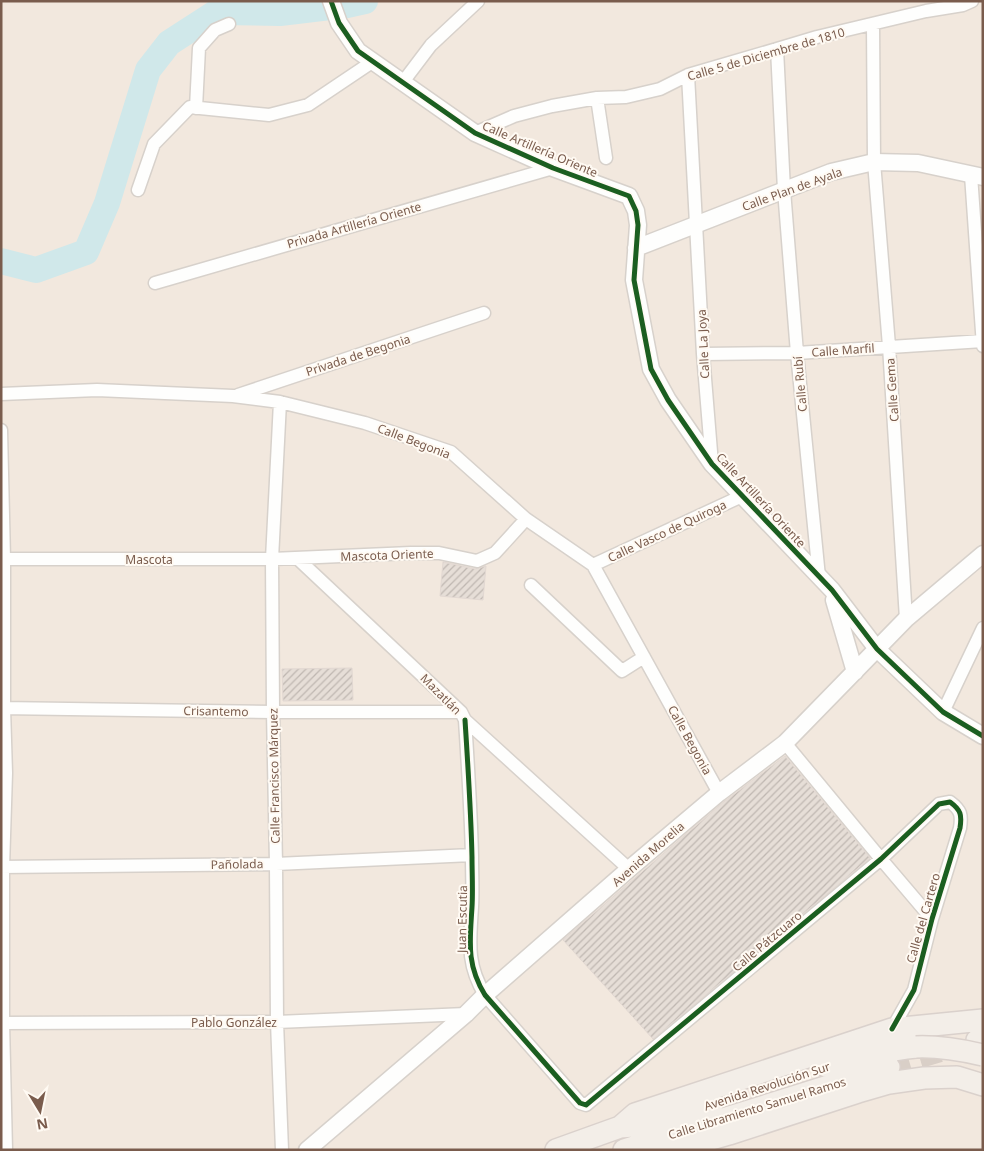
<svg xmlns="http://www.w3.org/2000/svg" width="984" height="1151" font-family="'Noto Sans',sans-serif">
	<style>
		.residential { fill: #f2e8de }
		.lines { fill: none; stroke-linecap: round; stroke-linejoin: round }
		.river { stroke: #d0e8ea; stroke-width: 26 }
		.building { fill: url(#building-hatch); stroke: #e2d8d2 }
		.primary-tunnel { stroke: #d9cfc7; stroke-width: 21; stroke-dasharray: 21 11; stroke-linecap: butt }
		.minor-casing { stroke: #d7d1cb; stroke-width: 15 }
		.tertiary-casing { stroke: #d7d1cb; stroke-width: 19 }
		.primary-casing { stroke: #dad1cc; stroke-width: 24 }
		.minor { stroke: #fefefd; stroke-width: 12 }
		.tertiary { stroke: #fefefd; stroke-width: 16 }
		.primary { stroke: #f3eee8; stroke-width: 21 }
		.primary-bridge-casing { stroke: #dad1cc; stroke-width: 24; stroke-linecap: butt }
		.primary-bridge { stroke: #f3eee8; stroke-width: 21 }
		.cycleway-casing { stroke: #fffaf3; stroke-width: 8 }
		.cycleway { stroke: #1b5e20; stroke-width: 5 }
		.labels { text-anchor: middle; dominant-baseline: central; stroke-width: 4; stroke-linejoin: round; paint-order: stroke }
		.street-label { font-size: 12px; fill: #7a5c4d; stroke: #fffaf3 }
	</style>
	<defs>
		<pattern id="building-hatch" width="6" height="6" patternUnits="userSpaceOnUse" patternTransform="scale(1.25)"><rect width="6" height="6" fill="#e6ded7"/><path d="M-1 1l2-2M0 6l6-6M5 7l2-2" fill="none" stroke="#bfb7b1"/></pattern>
	</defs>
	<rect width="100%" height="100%" fill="#f9f5f0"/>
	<path class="residential" d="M 1,1 L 983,1 L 983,1150 L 1,1150 Z"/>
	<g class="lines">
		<path class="river" d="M 1,261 L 36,270 L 86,252 L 107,203 L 148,70 L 169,43 L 217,12 L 280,13 L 347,5 L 365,1"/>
	</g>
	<path class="building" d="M 443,562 L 475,569 L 486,566 L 483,600 L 440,596 Z
		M 352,668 L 353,700 L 283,701 L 282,669 Z
		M 785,756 L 870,858 L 653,1039 L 563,940 L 636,877 L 725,801 Z"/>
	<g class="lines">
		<path class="primary-tunnel" d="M 889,1067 L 949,1049"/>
		<defs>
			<path id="minor" d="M 873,24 L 874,162 L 889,346 L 906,619
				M 777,49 L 784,190 L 797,353 L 819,577
				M 688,75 L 703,354 L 712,464
				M 403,82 L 431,45 L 478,1
				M 597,98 L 606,158
				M 196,108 L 199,48 L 215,30 L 229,24
				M 475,133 L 514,116 L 552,106 L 597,98 L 626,97 L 660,89 L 688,75 L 777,49 L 817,37 L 926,11 L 963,5 L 972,1
				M 971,175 L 983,346
				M 138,190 L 154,144 L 190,107 L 269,115 L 308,105 L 372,62
				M 155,283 L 553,168
				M 703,354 L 797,353 L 983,341
				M 1,394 L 97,390 L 233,396 L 280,402 L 365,423 L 451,452 L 526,519 L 593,565 L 719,793
				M 238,395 L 484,313
				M 280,402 L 272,559 L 273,712 L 276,864 L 277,1022 L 282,1150
				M 1,430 L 4,559 L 4,708 L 6,773 L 3,867 L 3,1023 L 6,1150
				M 297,558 L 461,712 L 465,720 L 629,869
				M 1,559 L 272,559 L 411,553 L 439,553 L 477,561 L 495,553 L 526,519
				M 593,565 L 742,496
				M 531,585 L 622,671 L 644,657
				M 1,708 L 273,712 L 461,712
				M 943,712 L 983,628
				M 465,720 C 468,766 471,812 472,857 C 472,874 473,891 472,907 C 470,941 466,964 485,995 L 580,1103 L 586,1105 L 881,859 L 939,804 L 950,802 C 961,810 962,815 960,828 L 932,919 L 914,990 L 892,1029
				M 785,743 L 881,859 L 932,919
				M 1,867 L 276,864 L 472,855
				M 1,1023 L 277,1022 L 466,1014"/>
			<path id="tertiary" d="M 331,1 L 339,23 L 358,51 L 475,133 L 553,168 L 629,196 L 636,211 L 638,225 L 634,280 L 651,369 L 668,400 L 712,464 L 832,590 L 877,649 L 943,712 L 983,736
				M 636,248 L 831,172 L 874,162 L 918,163 L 983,177
				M 834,600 L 855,672
				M 307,1150 L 466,1014 L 485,995 L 629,869 L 719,793 L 785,743 L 906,619 L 983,554"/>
			<path id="primary" d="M 977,1040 L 983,1039
				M 826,1066 C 857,1057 884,1050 916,1047
				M 620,1127 L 635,1114 L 892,1029 L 983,1020
				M 556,1150 L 620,1127 L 646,1125 L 682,1115 L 712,1104
				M 624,1150 L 889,1067
				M 673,1150 L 729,1134 L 858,1092 L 889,1083 L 924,1078 L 957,1077 L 983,1085"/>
		</defs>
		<use href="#minor" class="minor-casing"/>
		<use href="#tertiary" class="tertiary-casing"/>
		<use href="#primary" class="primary-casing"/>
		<use href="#minor" class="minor"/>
		<use href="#tertiary" class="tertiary"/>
		<use href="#primary" class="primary"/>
		<defs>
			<path id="primary-bridge" d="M 916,1047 C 939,1046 961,1050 983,1055"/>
		</defs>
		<use href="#primary-bridge" class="primary-bridge-casing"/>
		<use href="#primary-bridge" class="primary-bridge"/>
		<defs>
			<path id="cycleway" d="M 331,1 L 339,23 L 358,51 L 475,133 L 553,168 L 629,196 L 636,211 L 638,225 L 634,280 L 651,369 L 668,400 L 712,464 L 832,590 L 877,649 L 943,712 L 983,736
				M 465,720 C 468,766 471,812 472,857 C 472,874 473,891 472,907 C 470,941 466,964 485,995 L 580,1103 L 586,1105 L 881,859 L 939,804 L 950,802 C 961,810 962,815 960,828 L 932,919 L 914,990 L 892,1029"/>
		</defs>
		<use href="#cycleway" class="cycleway-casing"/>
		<use href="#cycleway" class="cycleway"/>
	</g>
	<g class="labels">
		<g class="street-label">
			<text transform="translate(766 54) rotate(-16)">Calle 5 de Diciembre de 1810</text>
			<text transform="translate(540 149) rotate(23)">Calle Artillería Oriente</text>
			<text transform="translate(792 189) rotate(-20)">Calle Plan de Ayala</text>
			<text transform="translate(354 225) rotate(-16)">Privada Artillería Oriente</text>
			<text transform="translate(703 344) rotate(-93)">Calle La Joya</text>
			<text transform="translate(843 350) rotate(-4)">Calle Marfil</text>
			<text transform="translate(358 355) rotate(-18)">Privada de Begonia</text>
			<text transform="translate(800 384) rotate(-95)">Calle Rubí</text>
			<text transform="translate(892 390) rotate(-94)">Calle Gema</text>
			<text transform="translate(414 441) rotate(21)">Calle Begonia</text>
			<text transform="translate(761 500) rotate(47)">Calle Artillería Oriente</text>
			<text transform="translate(667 531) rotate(-25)">Calle Vasco de Quiroga</text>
			<text transform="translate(387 555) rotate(-2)">Mascota Oriente</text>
			<text x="149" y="559">Mascota</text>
			<text transform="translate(441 694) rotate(45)">Mazatlán</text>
			<text transform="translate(216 711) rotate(1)">Crisantemo</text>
			<text transform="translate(690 740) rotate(61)">Calle Begonia</text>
			<text transform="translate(274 776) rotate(-91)">Calle Francisco Márquez</text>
			<text transform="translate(648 854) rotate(-41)">Avenida Morelia</text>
			<text transform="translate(237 864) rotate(-1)">Pañolada</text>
			<text transform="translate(923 918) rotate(-74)">Calle del Cartero</text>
			<text transform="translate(462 919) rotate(-89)">Juan Escutia</text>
			<text transform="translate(767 941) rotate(-40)">Calle Pátzcuaro</text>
			<text x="234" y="1022">Pablo González</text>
			<text transform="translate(767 1086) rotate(-18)">Avenida Revolución Sur</text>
			<text transform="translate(757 1108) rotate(-17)">Calle Libramiento Samuel Ramos</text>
		</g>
	</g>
	<rect width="984" height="1151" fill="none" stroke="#7a5c4d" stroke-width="5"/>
	<g transform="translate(40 1111) rotate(170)" stroke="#fffaf3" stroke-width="4" paint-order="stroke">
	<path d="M0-4L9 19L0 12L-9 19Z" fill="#7a5c4d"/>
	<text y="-8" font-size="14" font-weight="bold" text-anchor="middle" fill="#7a5c4d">N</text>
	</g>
</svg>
